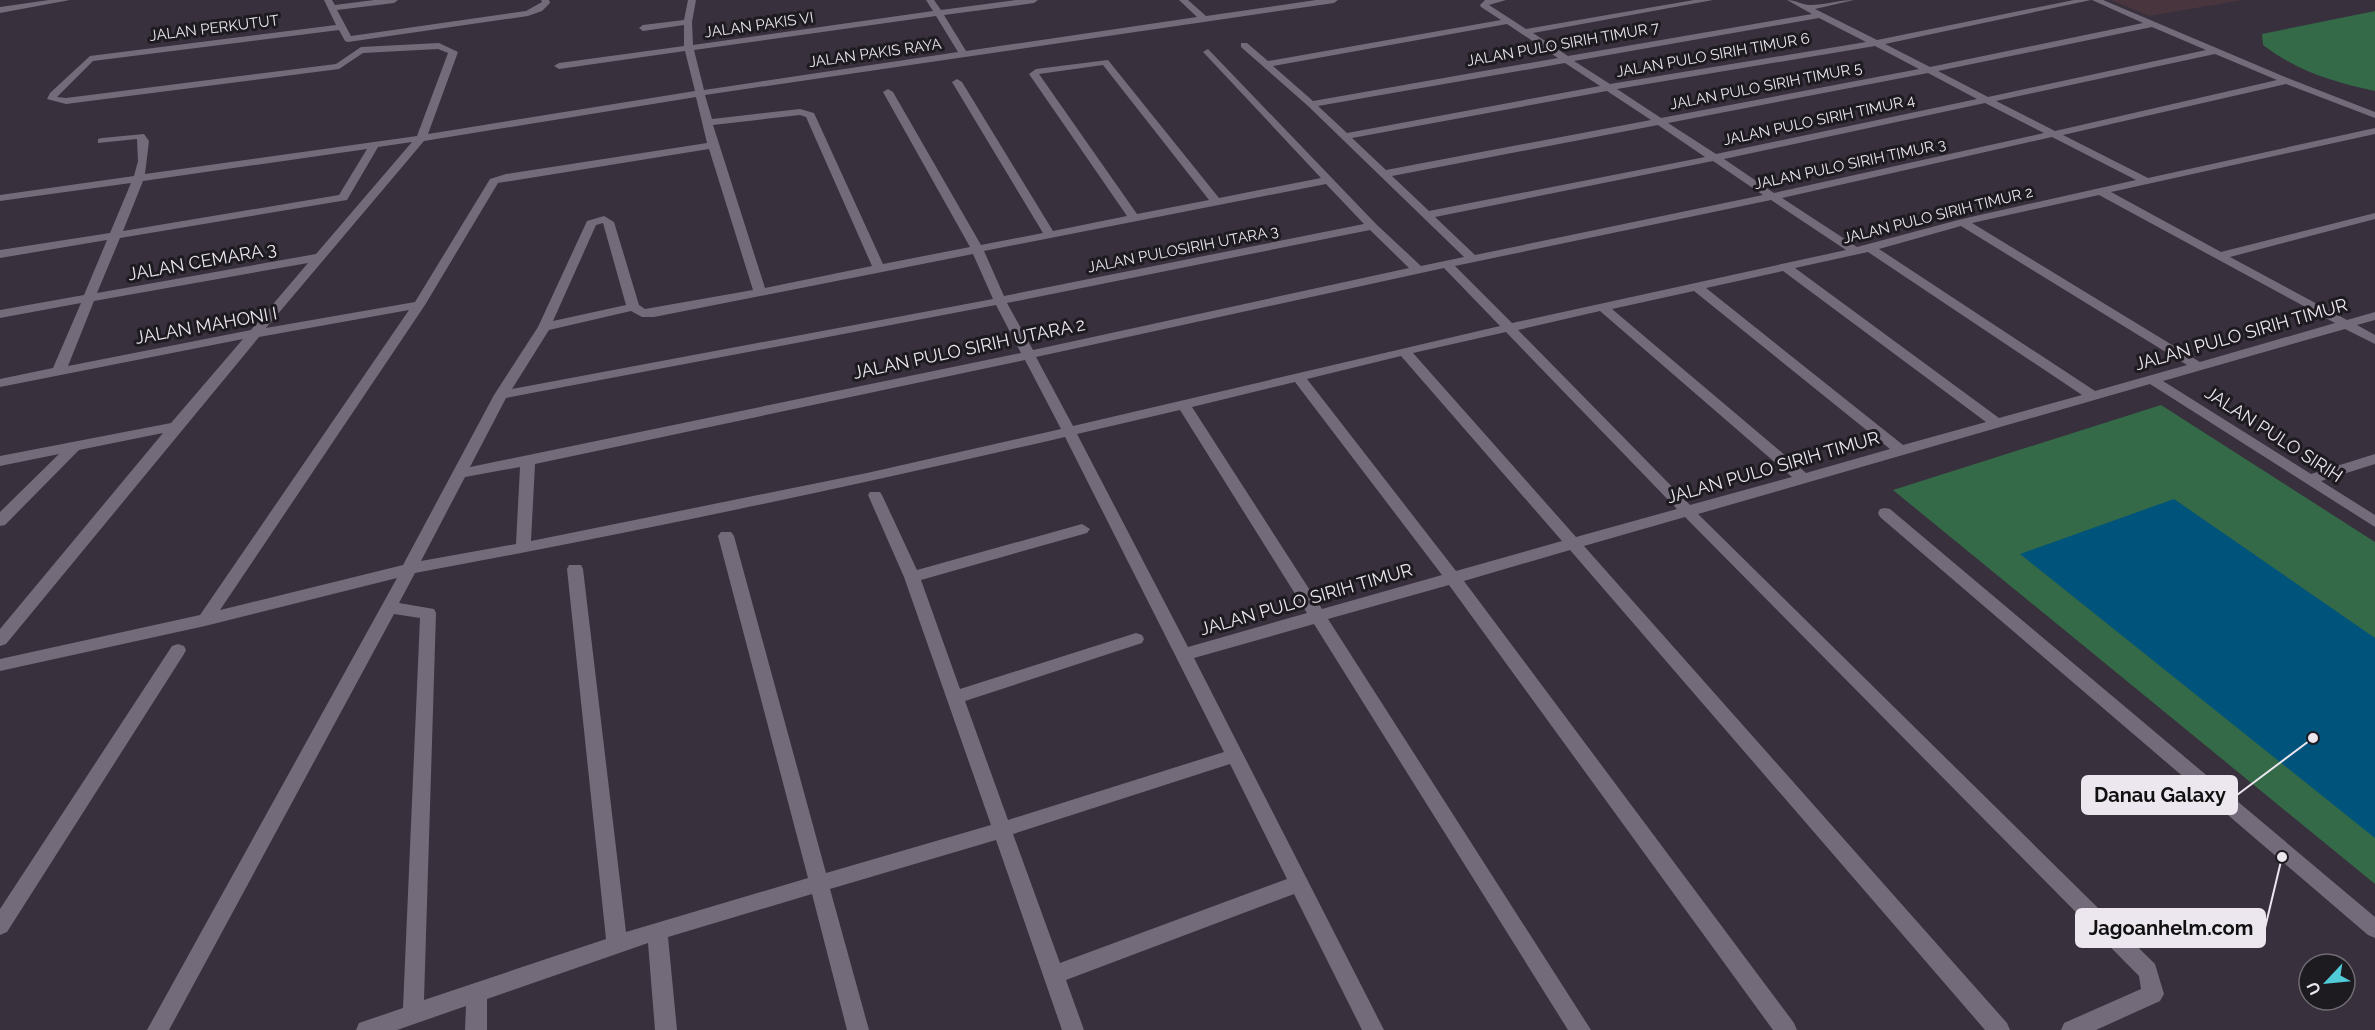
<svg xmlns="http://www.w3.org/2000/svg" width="2375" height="1030" font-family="Raleway,sans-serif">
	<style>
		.education { fill: #48353e }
		.green { fill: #346a48 }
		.water { fill: #00537b }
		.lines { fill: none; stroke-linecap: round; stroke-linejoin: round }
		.minor { fill: #746b7a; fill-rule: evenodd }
		.labels { text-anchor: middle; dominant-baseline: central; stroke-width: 6; stroke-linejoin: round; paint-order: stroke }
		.far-street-label { font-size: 15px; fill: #ece6ef; stroke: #1d1a20 }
		.street-label { font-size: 18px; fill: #ece6ef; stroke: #1d1a20 }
		.leader { fill: none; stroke: #ece6ef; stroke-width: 2 }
		.callout-dot { fill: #ece6ef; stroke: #1d1a20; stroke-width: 2 }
		.callout { fill: #ece6ef; stroke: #ece6ef; stroke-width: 2 }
		.callout-label { font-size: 20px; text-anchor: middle; font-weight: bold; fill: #111 }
	</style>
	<rect width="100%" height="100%" fill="#38303d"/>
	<path class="education" d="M 2111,0 L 2243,0 L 2149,16 Z"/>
	<path class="green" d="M 2375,11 L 2375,91 C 2333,82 2297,71 2263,45 L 2262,34 Z
		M 2161,405 L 2375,542 L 2375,884 L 1893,490 Z"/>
	<path class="water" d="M 2174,499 L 2375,638 L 2375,838 L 2020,554 Z"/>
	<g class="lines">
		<path class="minor" d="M 49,0 L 70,0 L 0,13 L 0,7 Z
			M 324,0 L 332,0 L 335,5 L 374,0 L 398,0 L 394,3 L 337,10 L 351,36 L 526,11 L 542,2 L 541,0 L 549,0 L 550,3 L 542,11 L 528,16 L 348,42 L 345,41 L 339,30 L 93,61 L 57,97 L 66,98 L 336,64 L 361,47 L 439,43 L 458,52 L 428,134 L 695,91 L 685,51 L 559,69 L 554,66 L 559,63 L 684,46 L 684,25 L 643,31 L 639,28 L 643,25 L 684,20 L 688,0 L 696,0 L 692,22 L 693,45 L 933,11 L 926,0 L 934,0 L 941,10 L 1016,0 L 1038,0 L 1034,3 L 944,15 L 966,51 L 1197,17 L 1179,0 L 1188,0 L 1206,16 L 1316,0 L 1338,0 L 1334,3 L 705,95 L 712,119 L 800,109 L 814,113 L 883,264 L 970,247 L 883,92 L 888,89 L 893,92 L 981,245 L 1043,233 L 952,82 L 957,79 L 962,82 L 1053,231 L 1127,216 L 1029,74 L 1036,69 L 1108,60 L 1219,198 L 1321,178 L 1205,54 L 1203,52 L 1208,49 L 1376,224 L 1421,266 L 1464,257 L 1308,106 L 1241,47 L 1241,43 L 1247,43 L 1268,61 L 1501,20 L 1481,7 L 1480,5 L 1485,0 L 1506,0 L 1489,5 L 1526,29 L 1694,0 L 1713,0 L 1533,33 L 1568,56 L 1812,14 L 1787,0 C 1795,0 1803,5 1810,5 C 1825,5 1839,0 1854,0 L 1815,9 L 1877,40 L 2074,0 L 2091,0 L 1885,44 L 1930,67 L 2143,23 L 2092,0 L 2103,0 L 2290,79 L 2375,112 L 2375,118 L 2286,84 L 2063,135 L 2148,178 L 2375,128 L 2375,134 L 2111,192 L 2221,252 L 2375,213 L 2375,219 L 2230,257 L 2347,320 L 2375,312 L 2375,320 L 2357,325 L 2375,335 L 2375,344 L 2345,329 L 2163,381 L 2311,474 L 2375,454 L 2375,464 L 2321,481 L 2375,515 L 2375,527 L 2150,384 L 1698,514 L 2155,964 L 2164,994 L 2160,1001 L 2096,1030 L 2061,1030 L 2064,1023 L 2141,989 L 2139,976 L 1685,517 L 1584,546 L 2007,1023 L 2010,1030 L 1985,1030 L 1570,550 L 1464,581 L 1794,1023 L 1797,1030 L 1773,1030 L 1449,585 L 1328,619 L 1591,1030 L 1568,1030 L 1314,624 L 1194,658 L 1384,1030 L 1362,1030 L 1294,894 L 1066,980 L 1084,1030 L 1062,1030 L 996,840 L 830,889 L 869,1030 L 847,1030 L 812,894 L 668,937 L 677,1030 L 655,1030 L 648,943 L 487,999 L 487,1030 L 465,1030 L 466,1006 L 397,1030 L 356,1030 L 359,1023 L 403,1008 L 420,618 L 394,614 L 169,1030 L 147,1030 L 397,578 L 205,626 L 0,671 L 0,659 L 200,615 L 409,310 L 259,337 L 6,644 L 0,646 L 0,629 L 163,433 L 79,450 L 5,525 L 0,526 L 0,512 L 59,454 L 0,466 L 0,456 L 171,423 L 243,339 L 0,387 L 0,379 L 53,368 L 81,303 L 0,318 L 0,310 L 84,295 L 107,240 L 0,258 L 0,250 L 110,233 L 131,183 L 0,201 L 0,195 L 134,176 L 138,161 L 137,139 L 98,143 L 98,139 L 102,138 L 144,134 L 149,141 L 145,174 L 417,136 L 448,53 L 438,49 L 363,53 L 339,69 L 66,104 L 47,99 L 50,93 L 90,56 L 336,25 ZM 936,16 L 958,52 L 704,90 L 694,50 ZM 1819,18 L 1866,42 L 1610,84 L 1574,61 ZM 1507,24 L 1558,58 L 1313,101 L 1273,66 ZM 2152,27 L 2206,50 L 1988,97 L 1938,71 ZM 1875,46 L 1919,69 L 1661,118 L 1617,89 ZM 2215,54 L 2277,80 L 2055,131 L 1996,101 ZM 1565,63 L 1600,86 L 1347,133 L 1318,106 ZM 1103,65 L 1209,200 L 1137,214 L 1039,74 ZM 1928,73 L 1977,99 L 1716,154 L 1668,123 ZM 1607,91 L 1651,120 L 1386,170 L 1352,138 ZM 696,97 L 707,143 L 506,174 L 490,179 L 415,302 L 266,328 L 424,141 ZM 1985,103 L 2044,133 L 1774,193 L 1724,159 ZM 800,115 L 806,117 L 872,266 L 765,288 L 713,125 ZM 1658,125 L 1705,157 L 1429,211 L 1392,176 ZM 2052,137 L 2136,180 L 1962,219 L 1857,247 L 1782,198 ZM 412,142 L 316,254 L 97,293 L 120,238 L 347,200 L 378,147 ZM 367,149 L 339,195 L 123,231 L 143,181 ZM 709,149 L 753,290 L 645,309 L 639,305 L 614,222 L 604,216 L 587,221 L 538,327 L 494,395 L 403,565 L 220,610 L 425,305 L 498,183 ZM 1713,161 L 1763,195 L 1475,255 L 1435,217 ZM 1326,184 L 1364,224 L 1004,296 L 984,251 ZM 2099,195 L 2335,323 L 2200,362 L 1972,223 ZM 1771,200 L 1846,250 L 1512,323 L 1455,266 ZM 603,223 L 626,305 L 553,321 L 596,225 ZM 1961,226 L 2187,365 L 2095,391 L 1879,249 ZM 1370,230 L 1409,268 L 1033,350 L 1007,303 ZM 1868,252 L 2082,395 L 1999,418 L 1795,268 ZM 973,254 L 993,299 L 512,389 L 549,330 L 631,311 L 642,317 L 654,317 ZM 308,263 L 251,330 L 68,366 L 94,301 ZM 1444,268 L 1500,326 L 1073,426 L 1036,357 ZM 1783,271 L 1986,422 L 1903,445 L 1706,288 ZM 1694,291 L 1890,449 L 1806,473 L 1612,309 ZM 996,305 L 1021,353 L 470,467 L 506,398 ZM 1600,311 L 1792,477 L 1690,505 L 1518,330 ZM 1506,332 L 1677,509 L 1576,537 L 1413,353 ZM 1401,356 L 1562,541 L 1456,571 L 1307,379 ZM 1025,360 L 1061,429 L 867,473 L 531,541 L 535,464 ZM 1295,382 L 1442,575 L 1322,609 L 1192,407 ZM 1180,410 L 1307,613 L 1188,647 L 1077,434 ZM 1065,437 L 1224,752 L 1008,820 L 965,701 L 1142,643 L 1144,639 L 1142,635 L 1136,633 L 960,689 L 921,580 L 1087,533 L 1090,529 L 1082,524 L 917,570 L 882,495 L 880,492 L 870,492 L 868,495 L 904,577 L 991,825 L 826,873 L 734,536 L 731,532 L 721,532 L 718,536 L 808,878 L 626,932 L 583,569 L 581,565 L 569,565 L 567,569 L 606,939 L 424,1000 L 436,613 L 434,609 L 399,603 L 415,573 C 632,533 849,487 1065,437 ZM 520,467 L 516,544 L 421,561 L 465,477 ZM 1230,764 L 1287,879 L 1060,963 L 1013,834 Z
			M 1885,508 L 1890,509 L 2375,917 L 2375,938 L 2368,935 L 1880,517 L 1878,513 L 1880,509 Z
			M 178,644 L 184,646 L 186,650 L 184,654 L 7,932 L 0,935 L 0,909 L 172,646 Z"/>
	</g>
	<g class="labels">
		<g class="far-street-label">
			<text transform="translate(759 25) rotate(-8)">JALAN PAKIS VI</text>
			<text transform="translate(214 28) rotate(-7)">JALAN PERKUTUT</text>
			<text transform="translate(1563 44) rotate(-10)">JALAN PULO SIRIH TIMUR 7</text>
			<text transform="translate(875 53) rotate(-8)">JALAN PAKIS RAYA</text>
			<text transform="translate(1713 55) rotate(-10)">JALAN PULO SIRIH TIMUR 6</text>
			<text transform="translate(1766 86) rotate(-11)">JALAN PULO SIRIH TIMUR 5</text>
			<text transform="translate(1819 120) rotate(-12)">JALAN PULO SIRIH TIMUR 4</text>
			<text transform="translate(1850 164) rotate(-12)">JALAN PULO SIRIH TIMUR 3</text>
			<text transform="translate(1938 215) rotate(-14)">JALAN PULO SIRIH TIMUR 2</text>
			<text transform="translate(1183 249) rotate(-11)">JALAN PULOSIRIH UTARA 3</text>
		</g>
		<g class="street-label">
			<text transform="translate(202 261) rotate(-10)">JALAN CEMARA 3</text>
			<text transform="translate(206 325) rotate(-10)">JALAN MAHONI I</text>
			<text transform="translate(2241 334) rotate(-16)">JALAN PULO SIRIH TIMUR</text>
			<text transform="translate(969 348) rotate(-12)">JALAN PULO SIRIH UTARA 2</text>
			<text transform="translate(2274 434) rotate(33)">JALAN PULO SIRIH</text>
			<text transform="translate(1773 467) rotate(-16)">JALAN PULO SIRIH TIMUR</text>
			<text transform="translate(1306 599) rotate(-16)">JALAN PULO SIRIH TIMUR</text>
		</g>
	</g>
	<path class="leader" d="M2313 738L2237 795M2282 857L2265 928"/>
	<g class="callout-dot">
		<circle cx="2313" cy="738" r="6"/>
		<circle cx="2282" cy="857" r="6"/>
	</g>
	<g class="callout">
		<rect x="2082" y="776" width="155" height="38" rx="6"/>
		<rect x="2076" y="909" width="189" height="38" rx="6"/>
	</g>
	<g class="callout-label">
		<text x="2160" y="802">Danau Galaxy</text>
		<text x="2171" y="935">Jagoanhelm.com</text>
	</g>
	<g transform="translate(2327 982) rotate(244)"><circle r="28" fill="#1d1a20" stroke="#706c73" stroke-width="1.5"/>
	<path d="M0-4.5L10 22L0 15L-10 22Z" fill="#52cbd9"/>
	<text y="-9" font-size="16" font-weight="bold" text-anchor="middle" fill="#ece6ef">U</text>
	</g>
</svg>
